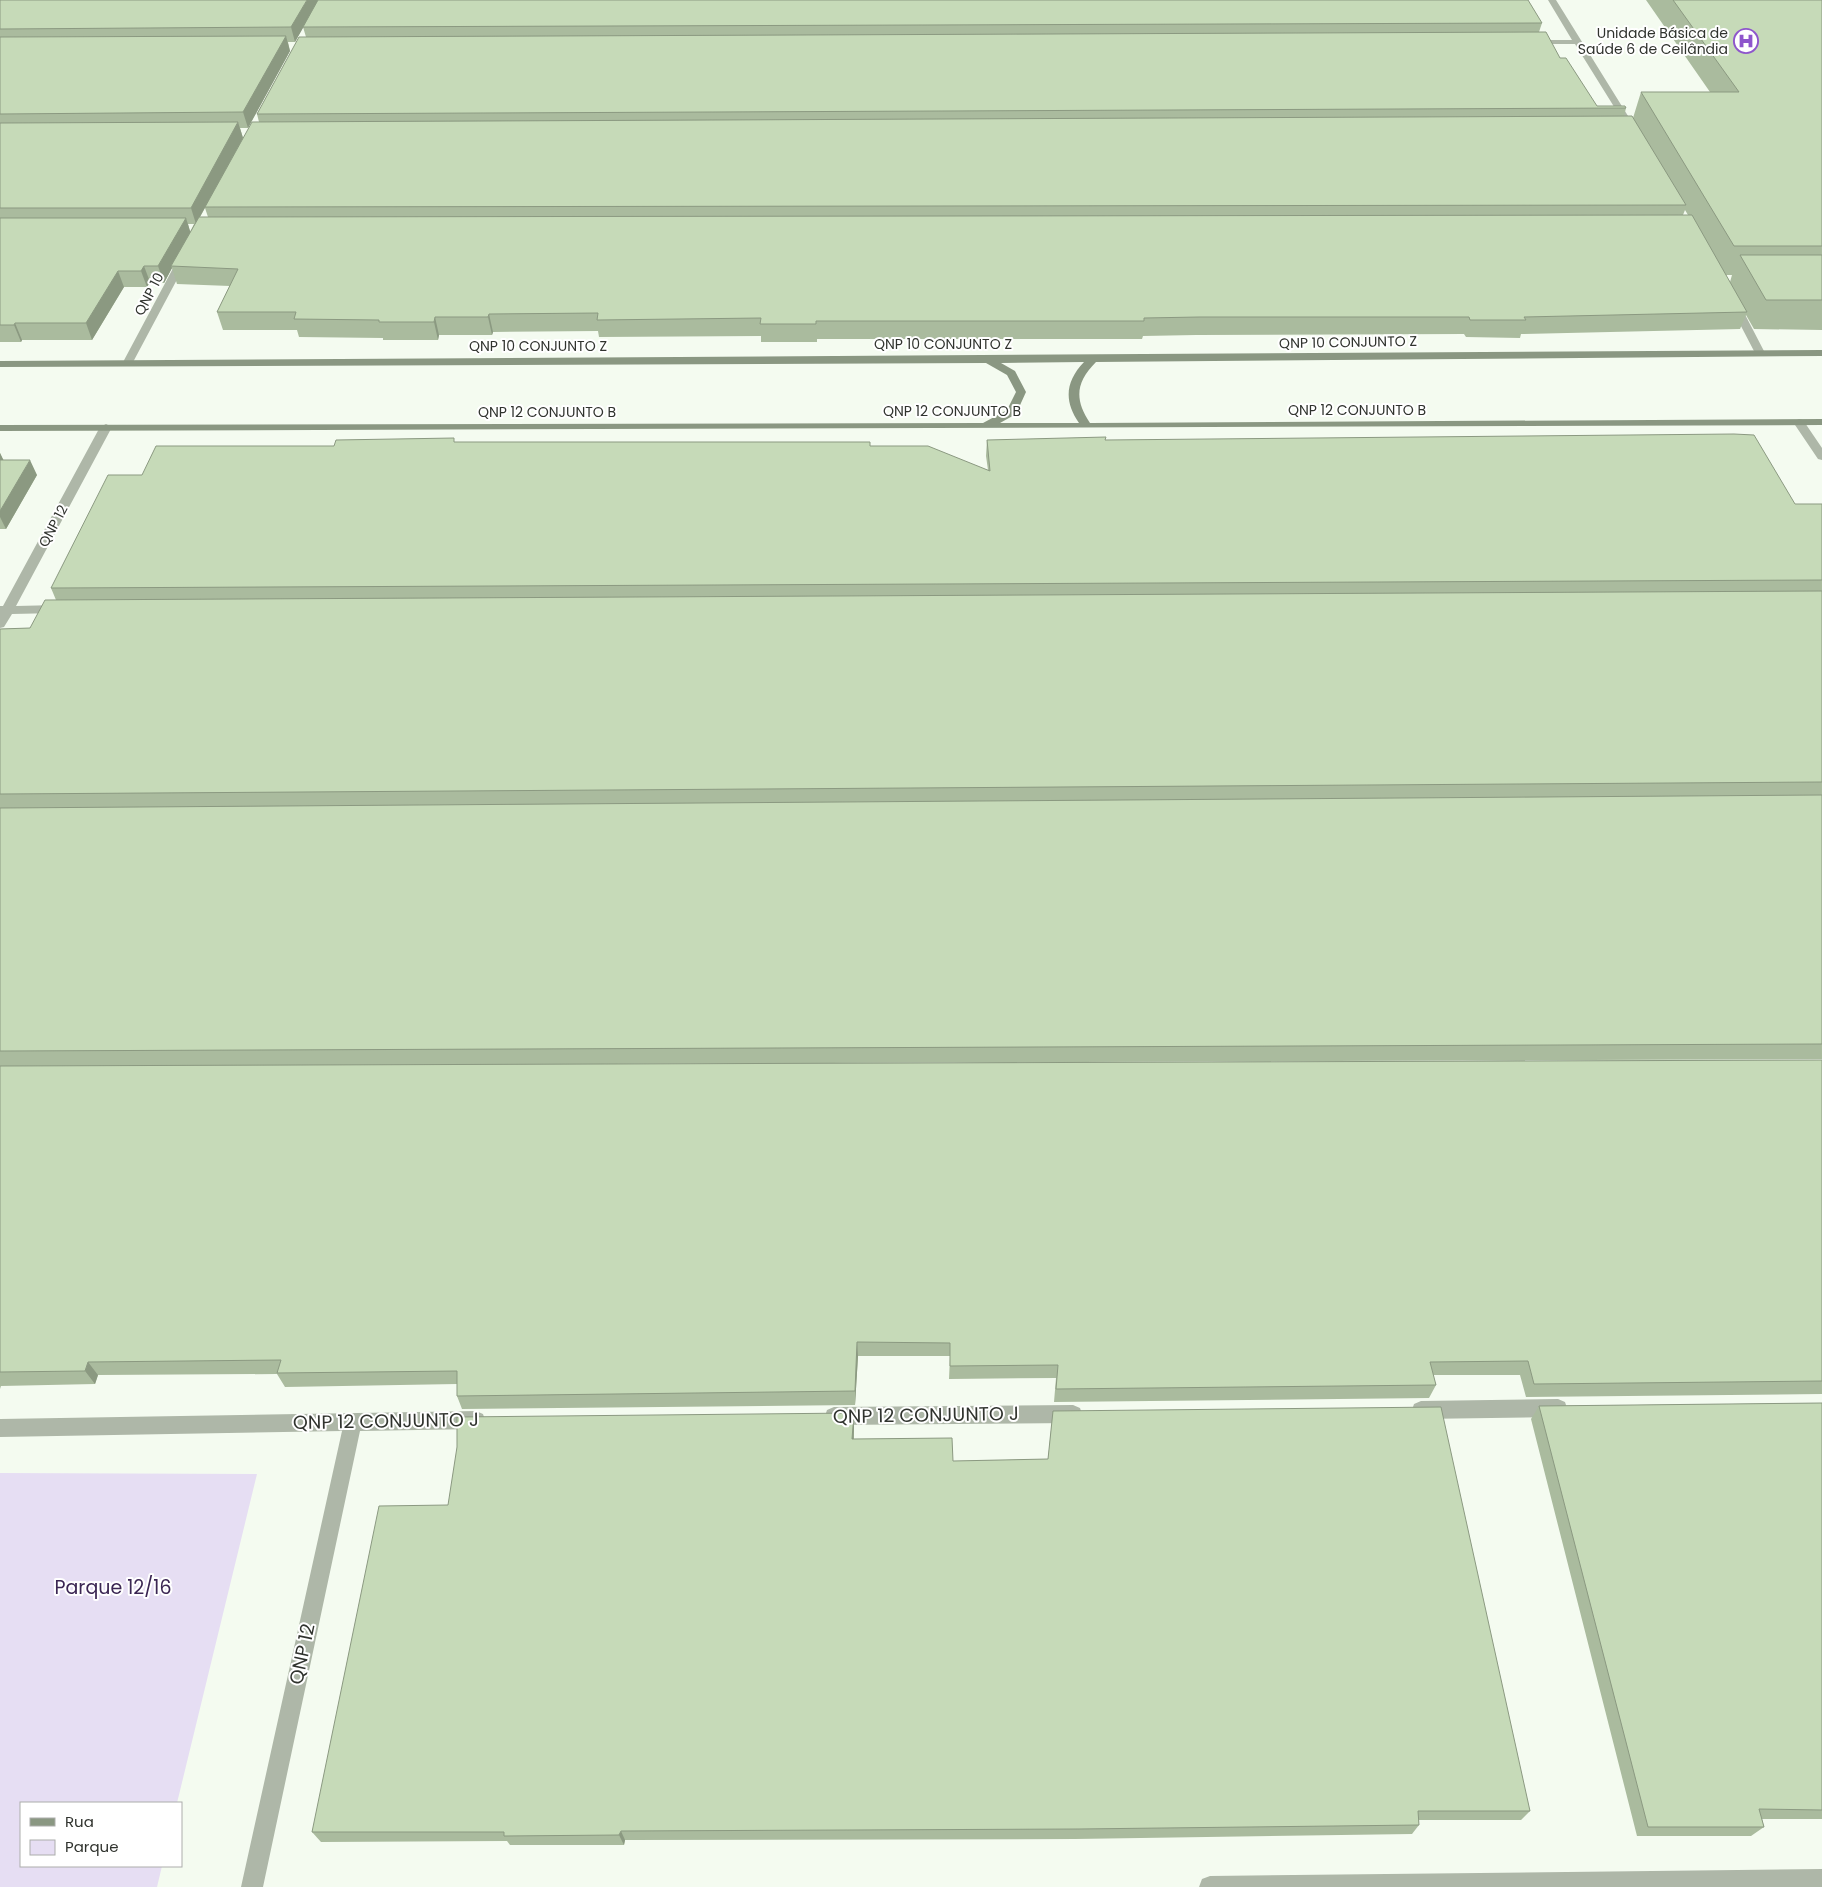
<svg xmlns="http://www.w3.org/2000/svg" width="1822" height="1887" font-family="Poppins,sans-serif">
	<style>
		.green { fill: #e6def3 }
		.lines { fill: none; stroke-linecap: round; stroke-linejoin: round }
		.street { fill: #aeb7a8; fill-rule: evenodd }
		.secondary { fill: #8a9782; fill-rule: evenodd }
		.wall { fill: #aabb9e; fill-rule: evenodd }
		.shaded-wall { fill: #8b9981 }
		.building { fill: #c6dab8; stroke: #8b9981 }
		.labels { text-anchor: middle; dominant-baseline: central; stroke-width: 4; stroke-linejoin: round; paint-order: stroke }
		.far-poi-label { font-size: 14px; fill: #30332e; stroke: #fff; text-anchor: end }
		.far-street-label { font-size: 14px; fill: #30332e; stroke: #fff }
		.near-street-label { font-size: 19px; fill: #30332e; stroke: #fff }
		.near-park-label { font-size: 19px; fill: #3b2653; stroke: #fff }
	</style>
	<rect width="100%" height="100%" fill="#f4fbf0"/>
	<path class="green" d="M 0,1473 L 257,1474 L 177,1803 L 21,1803 L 21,1866 L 162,1866 L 157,1887 L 0,1887 Z"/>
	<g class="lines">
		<path class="street" d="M 1548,0 L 1556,0 L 1633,124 L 1632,126 L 1626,126 L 1575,44 L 1532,44 L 1528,42 L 1532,40 L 1572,40 Z
			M 184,254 L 189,257 L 132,364 L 131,366 L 123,366 L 122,364 L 179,257 Z
			M 1734,300 L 1739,303 L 1765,353 L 1764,355 L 1760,356 L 1755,353 L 1729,303 Z
			M 1799,419 L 1803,420 L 1822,448 L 1822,460 L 1818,459 L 1793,422 Z
			M 106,424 L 112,427 L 16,606 L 58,605 L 64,609 L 58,613 L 12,614 L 4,627 L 0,628 L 0,606 L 3,606 L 100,427 Z
			M 1558,1399 L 1565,1402 L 1567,1408 L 1565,1414 L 1558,1417 L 1421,1419 L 1414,1416 L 1412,1410 L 1414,1404 L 1421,1401 Z
			M 1073,1405 L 1080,1408 L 1082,1414 L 1080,1420 L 1073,1423 L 834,1425 L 827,1422 L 825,1416 L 827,1410 L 834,1407 Z
			M 476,1411 L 483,1414 L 485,1420 L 483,1426 L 476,1429 L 360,1431 L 263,1887 L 241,1887 L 342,1431 L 0,1437 L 0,1419 Z
			M 1822,1869 L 1822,1887 L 1199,1887 L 1202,1879 L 1210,1876 Z"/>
		<path class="secondary" d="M 1822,350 L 1822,356 L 1096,362 C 1076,382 1074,399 1090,423 L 1822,419 L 1822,425 L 0,431 L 0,425 L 983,423 L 1007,410 L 1016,392 L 1007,375 L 986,363 L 0,367 L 0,361 ZM 1084,362 C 1065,382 1064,401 1079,423 L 1000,423 L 1016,414 L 1026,392 L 1015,371 L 1001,363 Z"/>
	</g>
	<path class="wall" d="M 0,0 L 1542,23 L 1539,32 L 1560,58 L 1597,106 L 1626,108 L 1624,116 L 1633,118 L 1641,92 L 1710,92 L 1646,0 L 1822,0 L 1822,330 L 1754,329 L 1746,315 L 1740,329 L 1521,334 L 1520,338 L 1466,337 L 1464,334 L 1196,335 L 1143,336 L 1142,339 L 817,339 L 817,342 L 761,342 L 761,336 L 599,337 L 598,331 L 493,332 L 492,335 L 439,335 L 438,340 L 383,340 L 383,338 L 299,337 L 297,330 L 223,330 L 217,312 L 230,286 L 177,284 L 172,268 L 164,283 L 150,282 L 147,287 L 124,287 L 92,340 L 22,340 L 21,342 L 0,342 ZM 303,27 L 306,37 L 257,114 L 259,122 L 243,138 L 240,128 L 248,128 L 290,51 L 288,42 L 295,42 ZM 205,208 L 208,217 L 200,217 ZM 1685,210 L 1688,215 L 1683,215 ZM 188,224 L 194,224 L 190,232 ZM 1726,275 L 1732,275 L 1730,282 Z
		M 987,440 L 1105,440 L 1795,504 L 1822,504 L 1822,1059 L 363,1065 L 1822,1060 L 1822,1394 L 1526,1397 L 1520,1375 L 1433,1375 L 1436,1385 L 1429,1398 L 1054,1402 L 1056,1378 L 949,1379 L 950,1356 L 858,1356 L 855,1405 L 462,1409 L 457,1396 L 457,1384 L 285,1387 L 277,1374 L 98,1375 L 95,1384 L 1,1386 L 0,1389 L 0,629 L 30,628 L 56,600 L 51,588 L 142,475 L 334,446 L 455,442 L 870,446 L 988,470 L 986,456 Z
		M 0,453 L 3,460 L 37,475 L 6,529 L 0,529 Z
		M 1822,1403 L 1822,1819 L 1762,1819 L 1764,1827 L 1751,1836 L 1637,1836 L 1531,1419 L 1539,1406 Z
		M 1053,1411 L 1530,1811 L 1521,1820 L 1419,1820 L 1419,1825 L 1412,1834 L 1075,1839 L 625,1840 L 624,1845 L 510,1845 L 507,1841 L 321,1842 L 312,1832 L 854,1426 L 854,1439 L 953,1461 L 1048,1459 Z"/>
	<path class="shaded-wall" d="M 307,0 L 319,0 L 295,42 L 291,27 Z
		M 286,36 L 290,51 L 248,128 L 243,112 Z
		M 238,122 L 243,138 L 196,224 L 191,208 Z
		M 186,218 L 191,234 L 171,266 L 172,268 L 164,283 L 158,266 Z
		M 144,266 L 150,282 L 147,287 L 141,271 Z
		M 118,271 L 124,287 L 92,340 L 86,323 Z
		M 489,314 L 493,332 L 492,335 L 488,317 Z
		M 435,317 L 439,335 L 438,340 L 434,322 Z
		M 15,323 L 22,340 L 21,342 L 14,325 Z
		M 0,453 L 4,461 L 0,468 Z
		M 30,460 L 37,475 L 6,529 L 0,517 L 0,511 Z
		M 857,1342 L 858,1356 L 855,1405 L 855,1391 Z
		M 88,1362 L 98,1375 L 95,1384 L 85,1371 Z
		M 854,1413 L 854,1426 L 853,1453 L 852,1439 Z
		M 621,1831 L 625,1840 L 624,1845 L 619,1835 Z"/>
	<path class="building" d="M 0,0 L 307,0 L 291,27 L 0,29 Z
		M 318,0 L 1528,0 L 1542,23 L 303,27 Z
		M 1673,0 L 1822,0 L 1822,246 L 1734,246 L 1641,92 L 1739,92 Z
		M 1546,32 L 1560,58 L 1566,58 L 1597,106 L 1625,106 L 1626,108 L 257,114 L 299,37 Z
		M 286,36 L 243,112 L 0,114 L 0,37 Z
		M 1632,116 L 1686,205 L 205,207 L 252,122 Z
		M 238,122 L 191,208 L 0,208 L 0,123 Z
		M 1692,215 L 1747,312 L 1524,317 L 1526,320 L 1470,320 L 1469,317 L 1199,317 L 1144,318 L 1144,321 L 816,321 L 816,324 L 760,324 L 761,318 L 597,320 L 598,313 L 489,314 L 488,317 L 435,317 L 434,322 L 379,322 L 379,320 L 294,319 L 296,312 L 217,312 L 238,269 L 171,266 L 199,217 Z
		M 0,218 L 186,218 L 158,266 L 144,266 L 141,271 L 118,271 L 86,323 L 15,323 L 14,325 L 0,325 Z
		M 1740,255 L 1822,255 L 1822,300 L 1766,300 Z
		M 1734,434 L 1754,435 L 1795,504 L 1822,504 L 1822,580 L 51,588 L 108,475 L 142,475 L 156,446 L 334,446 L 336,440 L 454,438 L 454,442 L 870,442 L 870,446 L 928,446 L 990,471 L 987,440 L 1106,437 L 1105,440 Z
		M 0,460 L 30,460 L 0,511 Z
		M 1822,591 L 1822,782 L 0,794 L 0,629 L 30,628 L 45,600 Z
		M 1822,795 L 1822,1044 L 0,1051 L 0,808 Z
		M 1822,1060 L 1822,1381 L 1534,1384 L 1528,1361 L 1430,1362 L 1436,1385 L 1056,1389 L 1058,1365 L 950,1366 L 950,1343 L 857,1342 L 855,1391 L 457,1396 L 457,1371 L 277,1373 L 281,1360 L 88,1362 L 85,1371 L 0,1372 L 0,1066 Z
		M 1822,1403 L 1822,1810 L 1759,1809 L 1764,1827 L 1648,1827 L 1539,1406 Z
		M 1441,1407 L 1530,1811 L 1418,1811 L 1419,1825 L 1078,1829 L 621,1831 L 619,1835 L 504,1836 L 504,1832 L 312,1832 L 379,1506 L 448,1505 L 457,1447 L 457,1417 L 854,1413 L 852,1439 L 952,1438 L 953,1461 L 1048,1459 L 1053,1411 Z"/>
	<defs>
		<symbol id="hospital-ring" viewBox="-11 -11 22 22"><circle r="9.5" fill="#fff" stroke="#8e55cc" stroke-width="1.5"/><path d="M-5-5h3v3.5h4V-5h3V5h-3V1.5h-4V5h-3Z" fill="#8e55cc"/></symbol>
	</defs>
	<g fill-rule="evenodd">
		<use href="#hospital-ring" x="1732" y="27" width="28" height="28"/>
	</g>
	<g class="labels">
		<g class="far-poi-label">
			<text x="1728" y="33">Unidade Básica de<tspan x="1728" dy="16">Saúde 6 de Ceilândia</tspan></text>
		</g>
		<g class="far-street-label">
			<text transform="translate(149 294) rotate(-62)">QNP 10</text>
			<text transform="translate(1348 342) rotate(-1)">QNP 10 CONJUNTO Z</text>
			<text x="943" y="344">QNP 10 CONJUNTO Z</text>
			<text x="538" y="346">QNP 10 CONJUNTO Z</text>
			<text x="1357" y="410">QNP 12 CONJUNTO B</text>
			<text x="952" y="411">QNP 12 CONJUNTO B</text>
			<text x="547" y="412">QNP 12 CONJUNTO B</text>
			<text transform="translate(53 526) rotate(-62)">QNP 12</text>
		</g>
		<g class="near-street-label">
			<text transform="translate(926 1415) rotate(-1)">QNP 12 CONJUNTO J</text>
			<text transform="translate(386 1421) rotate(-1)">QNP 12 CONJUNTO J</text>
			<text transform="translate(302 1654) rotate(-78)">QNP 12</text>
		</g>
		<g class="near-park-label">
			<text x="113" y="1587">Parque 12/16</text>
		</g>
	</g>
	<rect x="20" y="1802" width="162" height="65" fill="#ffffff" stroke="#acadab"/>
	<rect x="30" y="1818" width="25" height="8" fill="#8a9782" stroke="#acadab"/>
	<text x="65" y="1827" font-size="15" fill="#30332e">Rua</text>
	<rect x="30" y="1840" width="25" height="15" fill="#e6def3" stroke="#acadab"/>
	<text x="65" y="1852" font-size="15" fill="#30332e">Parque</text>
</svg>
